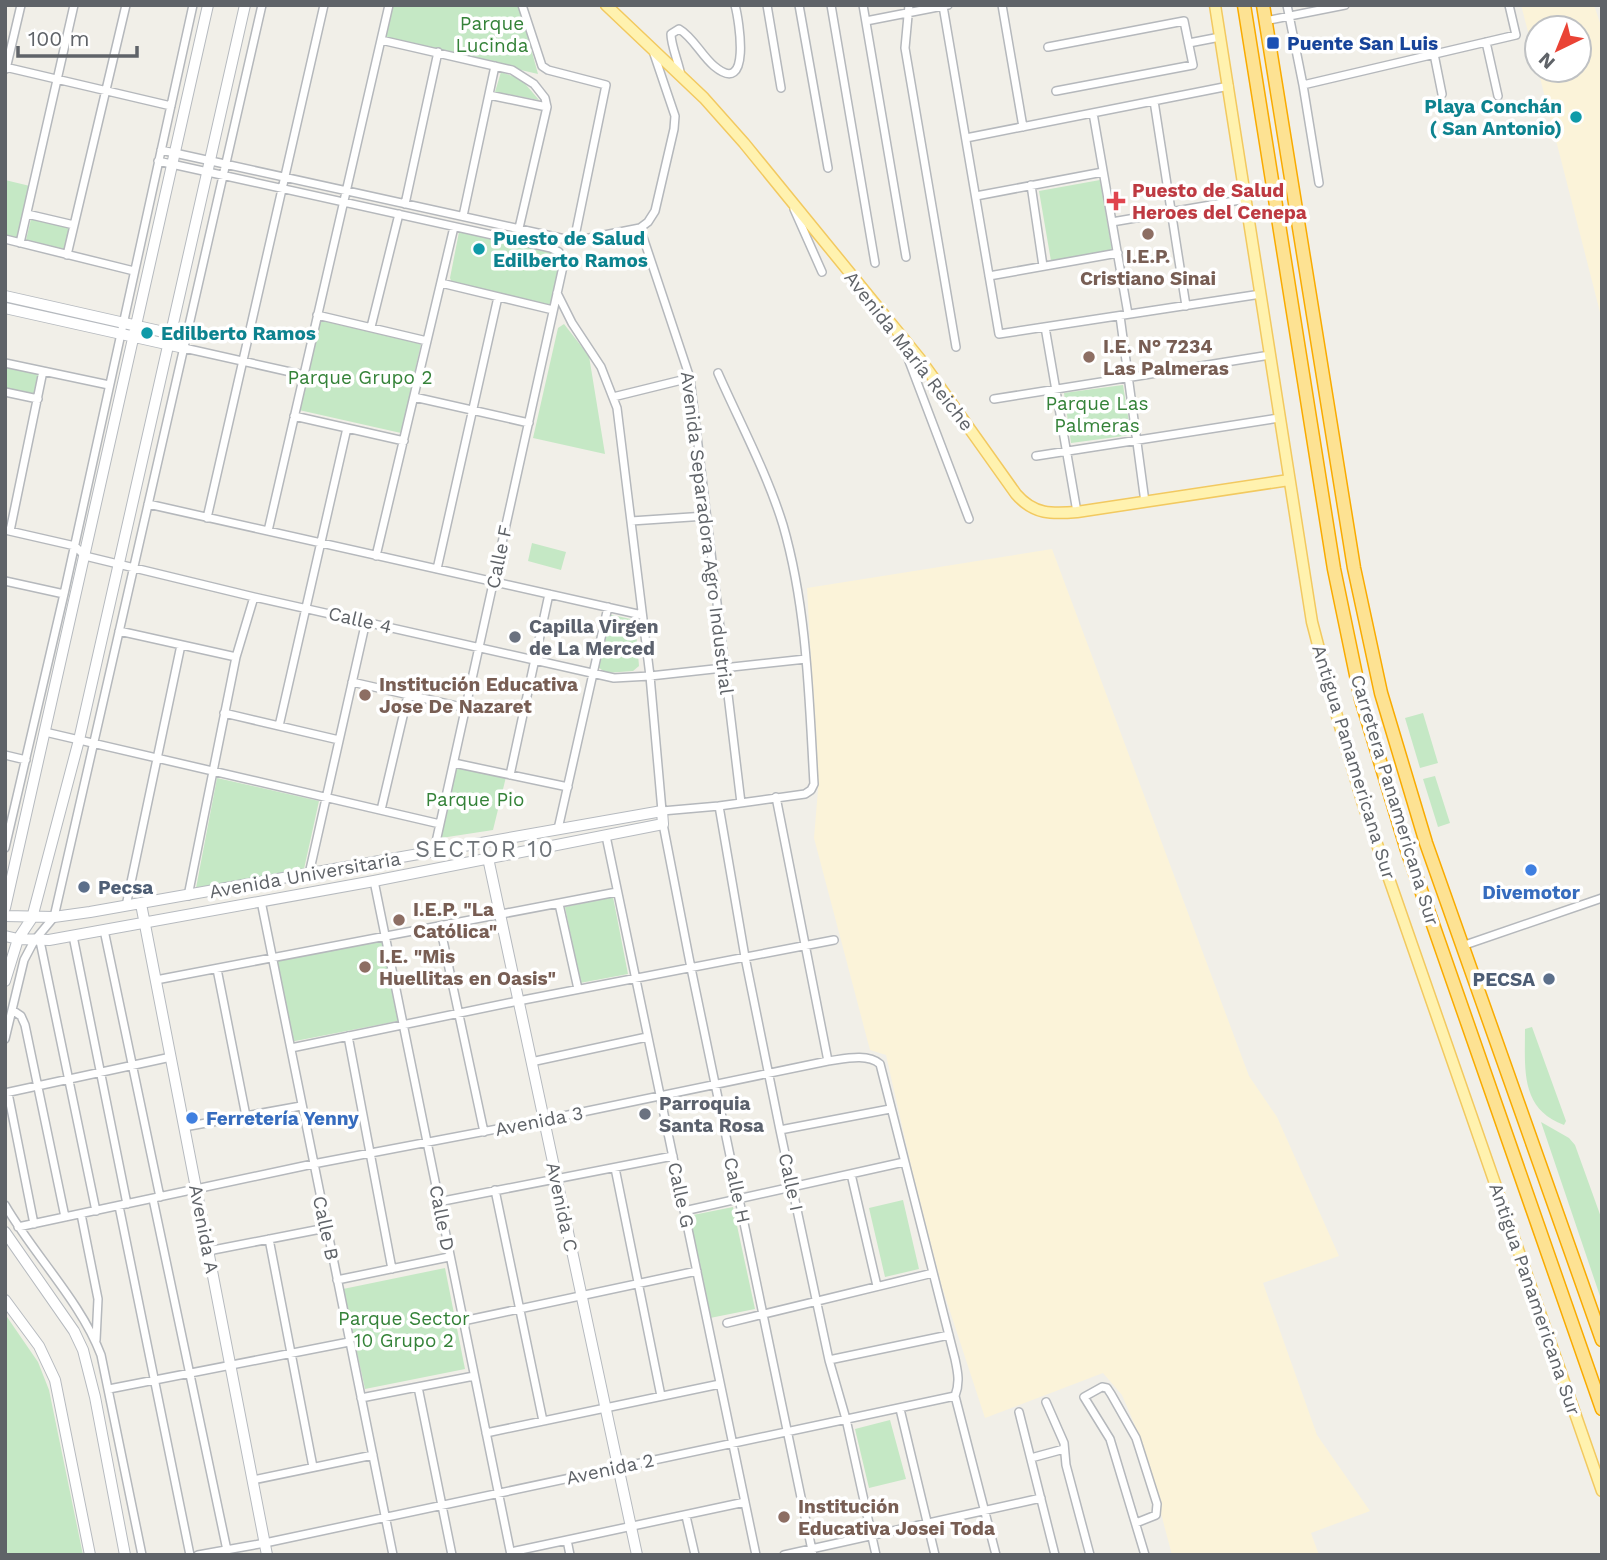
<svg xmlns="http://www.w3.org/2000/svg" width="1607" height="1560" font-family="'Work Sans',sans-serif">
	<style>
		.green { fill: #c5e8c5 }
		.sand { fill: #fbf3d9 }
		.lines { fill: none; stroke-linecap: round; stroke-linejoin: round }
		.street-casing { stroke: #b5b8bc; stroke-width: 10 }
		.secondary-casing { stroke: #b6babf; stroke-width: 12 }
		.primary-casing { stroke: #f2c960; stroke-width: 13 }
		.highway-casing { stroke: #f9ab00; stroke-width: 15 }
		.street { stroke: #fff; stroke-width: 7 }
		.secondary { stroke: #fff; stroke-width: 10 }
		.primary { stroke: #fff2af; stroke-width: 10 }
		.highway { stroke: #fde293; stroke-width: 12 }
		.transit-dot { fill: #1a4fb4; stroke: #fff; stroke-width: 2.5 }
		.culture-dot { fill: #0f9aa8; stroke: #fff; stroke-width: 2.5 }
		.health-dot { fill: #e0444e; stroke: #fff; stroke-width: 2.5 }
		.education-dot { fill: #8d6e63; stroke: #fff; stroke-width: 2.5 }
		.worship-dot { fill: #6b7280; stroke: #fff; stroke-width: 2.5 }
		.shop-dot { fill: #3f7fe0; stroke: #fff; stroke-width: 2.5 }
		.service-dot { fill: #5c6f8a; stroke: #fff; stroke-width: 2.5 }
		.labels { text-anchor: middle; dominant-baseline: central; stroke-width: 7; stroke-linejoin: round; paint-order: stroke }
		.park-label { font-size: 19px; fill: #348238; stroke: #fff }
		.transit-label { font-size: 19px; font-weight: bold; fill: #164399; stroke: #fff; text-anchor: start }
		.culture-label { font-size: 19px; font-weight: bold; fill: #0d838f; stroke: #fff; text-anchor: start }
		.health-label { font-size: 19px; font-weight: bold; fill: #be3a42; stroke: #fff; text-anchor: start }
		.education-label { font-size: 19px; font-weight: bold; fill: #785e54; stroke: #fff; text-anchor: start }
		.street-label { font-size: 19px; fill: #5f6368; stroke: #fff }
		.worship-label { font-size: 19px; font-weight: bold; fill: #5b616d; stroke: #fff; text-anchor: start }
		.service-label { font-size: 19px; font-weight: bold; fill: #4e5e75; stroke: #fff; text-anchor: start }
		.shop-label { font-size: 19px; font-weight: bold; fill: #366cbe; stroke: #fff }
		.quarter-label { font-size: 23px; letter-spacing: 2px; fill: #70757a; stroke: #fff }
	</style>
	<rect width="100%" height="100%" fill="#f1efe8"/>
	<path class="green" d="M 393,5 L 519,5 L 538,74 L 385,38 Z
		M 501,72 L 521,79 L 539,100 L 495,92 Z
		M 5,180 L 30,186 L 18,239 L 5,236 Z
		M 1100,180 L 1112,250 L 1051,261 L 1039,191 Z
		M 31,219 L 73,229 L 68,250 L 26,240 Z
		M 459,232 L 554,252 L 561,263 L 551,306 L 452,283 L 450,278 Z
		M 319,320 L 421,344 L 401,433 L 299,410 Z
		M 564,324 L 589,356 L 605,454 L 533,438 L 558,328 Z
		M 5,367 L 39,374 L 35,394 L 5,388 Z
		M 1123,385 L 1131,435 L 1071,443 L 1064,393 Z
		M 532,543 L 566,552 L 561,570 L 528,561 Z
		M 608,614 L 635,620 L 639,666 L 633,671 L 606,673 L 598,667 Z
		M 1423,713 L 1438,763 L 1420,768 L 1405,718 Z
		M 455,766 L 506,777 L 493,830 L 441,838 Z
		M 1435,776 L 1450,823 L 1438,827 L 1423,779 Z
		M 217,778 L 319,801 L 304,869 L 302,871 L 196,888 Z
		M 613,897 L 628,974 L 580,983 L 565,907 Z
		M 382,941 L 398,1021 L 290,1042 L 275,961 Z
		M 1532,1027 L 1566,1121 L 1564,1125 C 1520,1109 1525,1069 1525,1029 Z
		M 1541,1122 L 1569,1138 L 1575,1145 L 1602,1220 L 1602,1302 Z
		M 903,1200 L 919,1269 L 885,1277 L 869,1208 Z
		M 733,1207 L 755,1309 L 710,1318 L 688,1216 Z
		M 445,1268 L 465,1369 L 365,1389 L 343,1289 Z
		M 5,1314 L 38,1362 L 49,1390 L 83,1555 L 5,1555 Z
		M 890,1420 L 906,1479 L 869,1488 L 855,1429 Z"/>
	<path class="sand" d="M 1521,5 L 1594,5 L 1602,29 L 1602,320 L 1538,70 L 1579,70 L 1579,28 L 1537,28 L 1537,66 Z
		M 1052,549 L 1249,1076 L 1277,1117 L 1339,1256 L 1263,1283 L 1317,1435 L 1370,1511 L 1311,1533 L 1319,1555 L 1172,1555 L 1142,1442 L 1122,1395 L 1103,1373 L 985,1418 L 942,1287 L 912,1170 L 886,1055 L 870,1050 L 814,838 L 818,790 L 807,588 Z"/>
	<g class="lines">
		<defs>
			<path id="street" d="M 522,5 L 542,66 L 548,70 L 606,85 L 574,241
				M 767,5 L 781,88
				M 799,5 L 828,168
				M 831,5 L 875,263
				M 863,5 L 906,257
				M 909,5 L 905,48 L 956,347
				M 1002,5 L 1023,127
				M 1287,5 L 1303,85 L 1319,183
				M 943,6 L 999,334 L 1261,294
				M 866,21 L 948,5
				M 1265,21 L 1345,5
				M 381,40 L 512,70 L 534,84 L 545,98 L 547,107 L 519,228
				M 1486,42 L 1498,96
				M 1189,43 L 1220,37
				M 1048,47 L 1184,21 L 1193,65 L 1056,91
				M 1434,54 L 1442,94
				M 5,67 L 171,106
				M 6,69 L 21,5
				M 681,76 C 679,63 671,46 671,34 L 679,29 C 693,37 701,55 714,66 C 752,98 739,20 735,5
				M 1303,85 L 1516,35 L 1509,5
				M 489,95 L 547,107
				M 1154,101 L 1186,306
				M 1093,113 L 1128,314
				M 966,138 L 1229,86
				M 161,150 L 574,241 L 640,228 L 648,222 L 655,211 L 674,129 L 675,116 L 654,54
				M 158,161 L 551,248 L 559,252 L 564,262 L 434,851
				M 1031,185 L 1043,266
				M 976,196 L 1103,172
				M 405,204 L 438,52
				M 794,209 L 822,272
				M 27,214 L 74,225
				M 463,216 L 495,66
				M 1112,222 L 1246,199
				M 640,228 L 690,378 L 741,803
				M 5,239 L 134,271
				M 20,243 L 74,5
				M 67,255 L 126,5
				M 989,276 L 1118,253
				M 441,283 L 553,310
				M 557,293 L 572,323 L 601,367 L 617,408 L 650,676 L 662,811 L 719,806 L 805,794 L 811,790 L 814,784 C 809,698 807,608 783,525 C 767,473 740,423 718,373
				M 317,315 L 427,341
				M 1120,316 L 1145,502
				M 371,327 L 399,214
				M 1045,327 L 1077,512
				M 901,340 L 969,519
				M 184,348 L 304,375
				M 5,363 L 109,385
				M 5,392 L 38,399
				M 414,397 L 529,423
				M 613,397 L 690,378
				M 994,399 L 1270,355
				M 294,416 L 404,441
				M 1036,456 L 1279,418
				M 148,504 L 642,615
				M 207,518 L 324,5
				M 631,521 L 706,516
				M 5,530 L 75,546 L 85,556 L 254,597 L 614,678 L 650,676 L 806,659
				M 10,531 L 43,371
				M 268,531 L 389,5
				M 376,556 L 454,227
				M 437,569 L 498,297
				M 5,581 L 64,594
				M 119,631 L 236,657
				M 352,682 L 466,708
				M 224,713 L 339,740
				M 279,726 L 347,428
				M 45,732 L 440,824
				M 5,755 L 26,760
				M 454,763 L 568,787
				M 510,775 L 549,594
				M 776,797 L 828,1061
				M 719,806 L 745,957 L 780,1130 L 829,1360 L 846,1419 L 876,1555
				M 381,810 L 408,695
				M 663,824 L 691,968 L 813,1555
				M 558,829 L 608,607
				M 606,836 L 756,1555
				M 5,848 L 64,594 L 193,5
				M 309,874 L 366,621
				M 374,881 L 511,1555
				M 188,896 L 236,657 L 254,597
				M 261,901 L 393,1555
				M 559,904 L 578,989
				M 126,906 L 181,645
				M 440,926 L 484,1132
				M 104,930 L 160,1197
				M 73,936 L 127,1204
				M 40,941 L 96,1211
				M 1462,946 L 1602,898
				M 217,969 L 246,1116
				M 156,980 L 617,892
				M 12,1010 L 21,1016 L 25,1025 L 65,1217
				M 348,1036 L 392,1269
				M 5,1039 L 24,960 L 34,941 L 54,917 L 262,5
				M 291,1048 L 518,1001 L 834,940
				M 531,1062 L 647,1037
				M 5,1093 L 171,1057
				M 8,1093 L 34,1224
				M 184,1127 L 301,1106
				M 780,1130 L 890,1109
				M 615,1168 L 661,1396
				M 851,1174 L 877,1286
				M 495,1190 L 543,1421
				M 153,1199 L 228,1555
				M 438,1202 L 673,1156
				M 5,1205 C 34,1255 81,1302 101,1355 L 142,1555
				M 119,1206 L 190,1555
				M 684,1211 L 904,1162
				M 81,1214 L 98,1299 L 96,1340
				M 18,1227 L 313,1164 L 544,1120 L 828,1061 C 844,1059 867,1053 880,1064 L 955,1359 C 958,1373 960,1383 955,1396 L 996,1555
				M 269,1239 L 313,1467
				M 208,1251 L 326,1228
				M 337,1280 L 449,1257
				M 463,1321 L 697,1271
				M 727,1323 L 933,1273
				M 829,1360 L 949,1335
				M 418,1387 L 452,1555
				M 109,1389 L 349,1342
				M 361,1398 L 474,1376
				M 1046,1402 L 1064,1443 L 1066,1465 L 1090,1555
				M 900,1409 L 935,1555
				M 1019,1412 L 1055,1555
				M 486,1433 L 720,1384
				M 1031,1458 L 1064,1449
				M 253,1480 L 373,1455
				M 686,1516 L 695,1555
				M 1136,1523 L 1156,1515 L 1157,1504 L 1136,1438 L 1111,1394 L 1107,1388 L 1102,1387 L 1084,1397 L 1110,1439 L 1145,1555
				M 567,1540 L 570,1555
				M 511,1552 L 745,1502
				M 198,1555 L 265,1543 L 955,1396
				M 784,1555 L 1041,1498"/>
			<path id="secondary" d="M 5,296 L 186,337
				M 5,308 L 184,348
				M 488,858 L 637,1555
				M 141,904 L 267,1555
				M 5,908 L 208,5
				M 5,916 L 54,917 L 90,912 L 662,811 L 663,824 L 374,881 L 49,940 L 18,939 L 5,936
				M 5,981 L 18,939 L 32,918 L 79,740 L 245,5
				M 5,1232 L 74,1331 L 83,1350 L 95,1397 L 125,1555
				M 5,1300 L 39,1346 L 55,1380 L 90,1555"/>
			<path id="primary" d="M 606,5 L 704,98 L 744,143 L 920,359 L 1016,494 C 1034,515 1052,514 1077,512 L 1289,480
				M 1215,5 L 1312,622 L 1334,706 L 1363,804 L 1602,1491"/>
			<path id="highway" d="M 1244,5 L 1334,569 L 1361,699 L 1407,850 L 1602,1409
				M 1263,5 L 1354,568 L 1381,693 L 1426,843 L 1602,1340"/>
		</defs>
		<use href="#street" class="street-casing"/>
		<use href="#secondary" class="secondary-casing"/>
		<use href="#primary" class="primary-casing"/>
		<use href="#highway" class="highway-casing"/>
		<use href="#street" class="street"/>
		<use href="#secondary" class="secondary"/>
		<use href="#primary" class="primary"/>
		<use href="#highway" class="highway"/>
	</g>
	<rect class="transit-dot" x="1266" y="36" width="14" height="14" rx="3.5"/>
	<g class="culture-dot">
		<circle cx="1576" cy="117" r="7"/>
		<circle cx="479" cy="249" r="7"/>
		<circle cx="147" cy="333" r="7"/>
	</g>
	<path class="health-dot" d="M1112.5 190.5h7v7h7v7h-7v7h-7v-7h-7v-7h7z"/>
	<g class="education-dot">
		<circle cx="1148" cy="234" r="7"/>
		<circle cx="1089" cy="357" r="7"/>
		<circle cx="365" cy="695" r="7"/>
		<circle cx="399" cy="920" r="7"/>
		<circle cx="365" cy="967" r="7"/>
		<circle cx="784" cy="1517" r="7"/>
	</g>
	<g class="worship-dot">
		<circle cx="515" cy="637" r="7"/>
		<circle cx="645" cy="1114" r="7"/>
	</g>
	<g class="shop-dot">
		<circle cx="1531" cy="870" r="7"/>
		<circle cx="192" cy="1118" r="7"/>
	</g>
	<g class="service-dot">
		<circle cx="84" cy="887" r="7"/>
		<circle cx="1549" cy="979" r="7"/>
	</g>
	<g class="labels">
		<g class="park-label">
			<text x="492" y="23">Parque<tspan x="492" dy="22">Lucinda</tspan></text>
			<text x="360" y="377">Parque Grupo 2</text>
			<text x="1097" y="403">Parque Las<tspan x="1097" dy="22">Palmeras</tspan></text>
			<text x="475" y="799">Parque Pio</text>
			<text x="404" y="1318">Parque Sector<tspan x="404" dy="22">10 Grupo 2</tspan></text>
		</g>
		<g class="transit-label">
			<text x="1287" y="43">Puente San Luis</text>
		</g>
		<g class="culture-label">
			<text x="1562" y="106" text-anchor="end">Playa Conchán<tspan x="1562" dy="22">( San Antonio)</tspan></text>
			<text x="493" y="238">Puesto de Salud<tspan x="493" dy="22">Edilberto Ramos</tspan></text>
			<text x="161" y="333">Edilberto Ramos</text>
		</g>
		<g class="health-label">
			<text x="1132" y="190">Puesto de Salud<tspan x="1132" dy="22">Heroes del Cenepa</tspan></text>
		</g>
		<g class="education-label">
			<text x="1148" y="256" text-anchor="middle">I.E.P.<tspan x="1148" dy="22">Cristiano Sinai</tspan></text>
			<text x="1103" y="346">I.E. N° 7234<tspan x="1103" dy="22">Las Palmeras</tspan></text>
			<text x="379" y="684">Institución Educativa<tspan x="379" dy="22">Jose De Nazaret</tspan></text>
			<text x="413" y="909">I.E.P. "La<tspan x="413" dy="22">Católica"</tspan></text>
			<text x="379" y="956">I.E. "Mis<tspan x="379" dy="22">Huellitas en Oasis"</tspan></text>
			<text x="798" y="1506">Institución<tspan x="798" dy="22">Educativa Josei Toda</tspan></text>
		</g>
		<g class="street-label">
			<text transform="translate(909 351) rotate(52)">Avenida María Reiche</text>
			<text transform="translate(707 533) rotate(83)">Avenida Separadora Agro Industrial</text>
			<text transform="translate(499 557) rotate(-78)">Calle F</text>
			<text transform="translate(360 620) rotate(13)">Calle 4</text>
			<text transform="translate(1354 762) rotate(73)">Antigua Panamericana Sur</text>
			<text transform="translate(1395 800) rotate(73)">Carretera Panamericana Sur</text>
			<text transform="translate(305 875) rotate(-10)">Avenida Universitaria</text>
			<text transform="translate(539 1121) rotate(-11)">Avenida 3</text>
			<text transform="translate(791 1182) rotate(78)">Calle I</text>
			<text transform="translate(737 1190) rotate(78)">Calle H</text>
			<text transform="translate(681 1195) rotate(78)">Calle G</text>
			<text transform="translate(562 1207) rotate(78)">Avenida C</text>
			<text transform="translate(442 1218) rotate(79)">Calle D</text>
			<text transform="translate(326 1228) rotate(78)">Calle B</text>
			<text transform="translate(204 1229) rotate(79)">Avenida A</text>
			<text transform="translate(1535 1299) rotate(71)">Antigua Panamericana Sur</text>
			<text transform="translate(610 1469) rotate(-12)">Avenida 2</text>
		</g>
		<g class="worship-label">
			<text x="529" y="626">Capilla Virgen<tspan x="529" dy="22">de La Merced</tspan></text>
			<text x="659" y="1103">Parroquia<tspan x="659" dy="22">Santa Rosa</tspan></text>
		</g>
		<g class="service-label">
			<text x="98" y="887">Pecsa</text>
			<text x="1535" y="979" text-anchor="end">PECSA</text>
		</g>
		<g class="shop-label">
			<text x="1531" y="892">Divemotor</text>
			<text x="206" y="1118" text-anchor="start">Ferretería Yenny</text>
		</g>
		<g class="quarter-label">
			<text x="485" y="849">SECTOR 10</text>
		</g>
	</g>
	<rect width="1607" height="1560" fill="none" stroke="#5f6368" stroke-width="14"/>
	<g transform="translate(1558 49) rotate(223)"><circle r="33" fill="#ffffff" stroke="#bfc1c3" stroke-width="2"/>
	<path d="M0-5L12 26L0 18L-12 26Z" fill="#ea4335"/>
	<text y="-10" font-size="19" font-weight="bold" text-anchor="middle" fill="#5f6368">N</text>
	</g>
	<path d="M18 46v10h119v-10" fill="none" stroke="#5f6368" stroke-width="3.5"/>
	<text x="28" y="46" font-size="21" fill="#5f6368" stroke="#ffffff" stroke-width="5" paint-order="stroke">100 m</text>
</svg>
